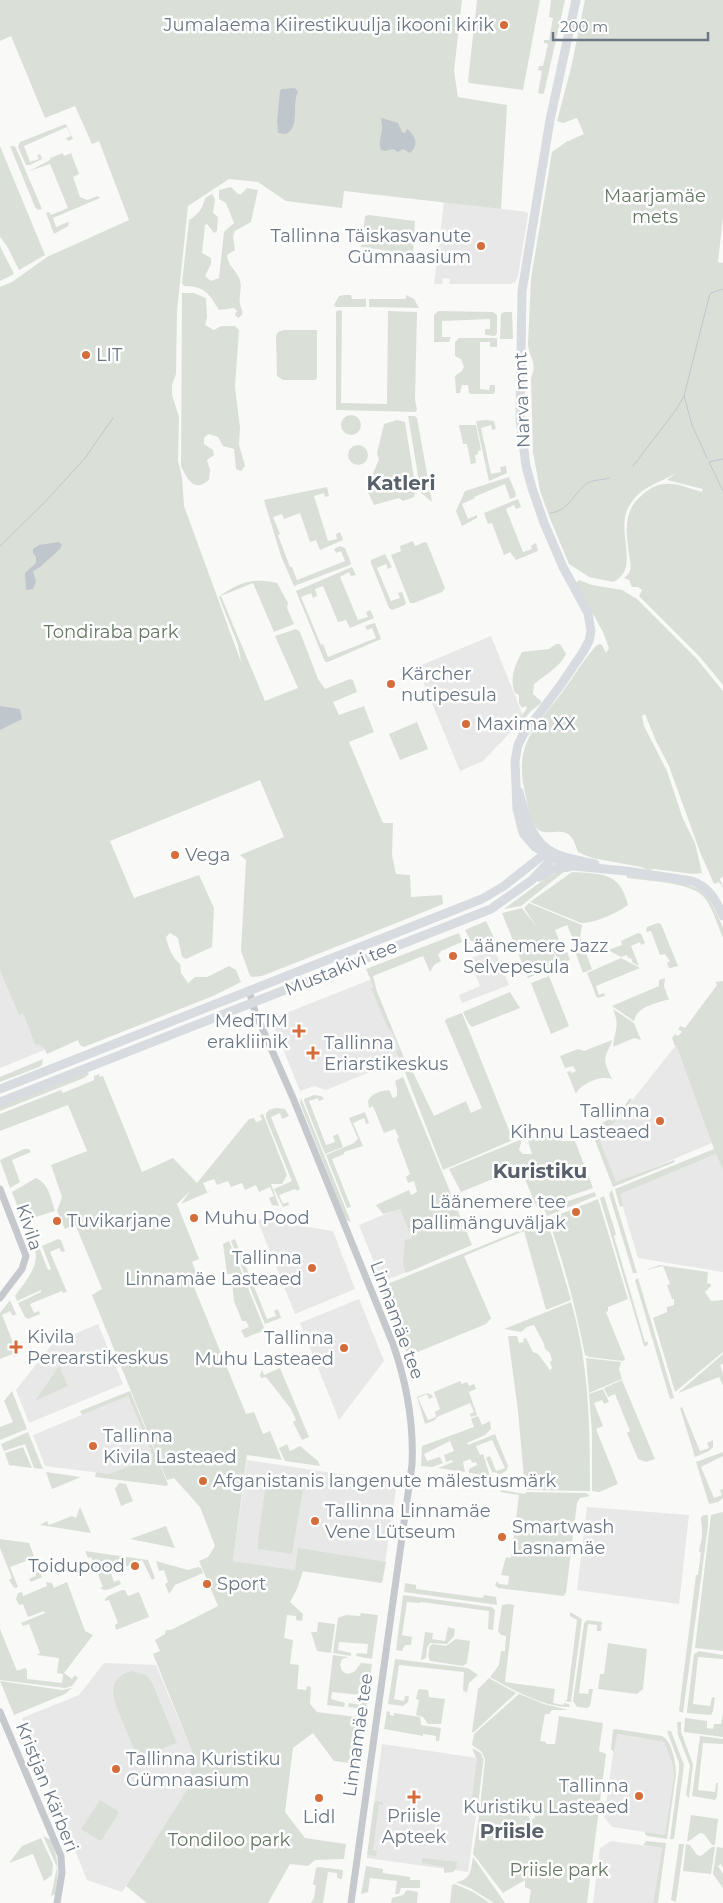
<svg xmlns="http://www.w3.org/2000/svg" width="723" height="1903" font-family="Montserrat,sans-serif">
	<style>
		.built { fill: #e7e8e7 }
		.green { fill: #dae0d8 }
		.water { fill: #c0c7cc }
		.lines { fill: none; stroke-linecap: round; stroke-linejoin: round }
		.stream { stroke: #c0c7cc; stroke-width: 1 }
		.minor { stroke: #c5c8cc; stroke-width: 7 }
		.major { stroke: #d8dbdf; stroke-width: 9 }
		.poi-dot { fill: #d56d3b; stroke: #fff; stroke-width: 2 }
		.labels { text-anchor: middle; dominant-baseline: central; stroke-width: 5; stroke-linejoin: round; paint-order: stroke }
		.poi-label { font-size: 18px; fill: #6b7785; stroke: #fff; text-anchor: start }
		.park-label { font-size: 18px; fill: #667865; stroke: #fff }
		.street-label { font-size: 18px; fill: #6b7785; stroke: #fff }
		.quarter-label { font-size: 20px; font-weight: bold; fill: #58616b; stroke: #fff }
	</style>
	<rect width="100%" height="100%" fill="#f9f9f7"/>
	<path class="built" d="M 444,202 L 527,212 L 528,215 L 518,276 L 515,282 L 510,284 L 449,284 L 450,279 L 443,278 L 442,284 L 434,284 Z
		M 491,636 L 524,718 L 483,761 L 460,771 L 417,667 Z
		M 0,932 L 49,1048 L 0,1068 Z
		M 494,949 L 509,985 L 462,1003 L 459,995 L 480,986 L 469,959 Z
		M 372,979 L 404,1058 L 326,1090 L 314,1086 L 300,1091 L 271,1019 Z
		M 676,1045 L 712,1143 L 616,1183 L 600,1141 Z
		M 723,1151 L 723,1272 L 638,1258 L 619,1194 Z
		M 400,1208 L 423,1265 L 382,1282 L 359,1225 Z
		M 257,1219 L 333,1231 L 355,1289 L 295,1314 Z
		M 359,1299 L 384,1361 L 339,1420 L 300,1323 Z
		M 98,1324 L 123,1384 L 29,1423 L 16,1390 L 53,1343 Z
		M 128,1396 L 153,1456 L 109,1474 L 45,1466 L 33,1435 Z
		M 247,1460 L 397,1483 L 382,1583 L 233,1561 Z
		M 587,1507 L 689,1515 L 679,1604 L 577,1590 Z
		M 104,1663 L 156,1665 L 193,1754 L 188,1788 L 122,1892 L 87,1880 L 22,1718 L 79,1695 Z
		M 616,1734 L 664,1742 L 672,1763 L 674,1775 L 665,1835 L 612,1827 L 604,1817 Z
		M 382,1744 L 484,1759 L 468,1872 L 367,1858 Z
		M 611,1841 L 662,1848 L 653,1903 L 593,1903 L 600,1848 Z"/>
	<path class="green" d="M 0,0 L 462,0 L 454,71 L 458,97 L 507,105 L 501,209 L 344,191 L 342,208 L 286,201 L 258,182 L 229,179 L 188,206 L 177,311 L 176,374 L 172,385 L 172,395 L 179,417 L 178,461 L 182,477 L 184,506 L 241,662 L 238,645 L 219,597 C 237,583 254,577 277,583 L 288,603 L 287,608 L 294,624 L 274,632 L 253,583 L 221,596 L 265,701 L 298,688 L 275,636 L 296,629 L 300,632 L 318,679 L 325,689 L 350,679 L 353,680 L 357,692 L 333,702 L 339,715 L 364,706 L 374,732 L 349,742 L 383,823 L 393,823 L 392,855 L 396,874 L 410,875 L 411,897 L 442,895 L 443,904 L 409,918 L 262,976 L 252,977 L 250,976 L 241,951 L 246,860 L 240,855 L 284,837 L 260,780 L 110,841 L 134,898 L 199,875 L 214,908 L 212,947 L 186,959 L 182,957 L 178,938 L 170,933 L 166,937 C 168,947 172,957 180,964 L 181,973 L 188,983 L 195,977 L 207,977 L 229,966 L 236,970 L 241,982 L 213,996 L 84,1047 L 80,1045 L 78,1040 L 47,1054 L 43,1046 L 35,1044 L 23,1013 L 19,1015 L 0,970 L 0,287 L 12,282 L 47,257 L 129,220 L 99,141 L 92,144 L 75,106 L 45,118 L 11,36 L 0,41 Z
		M 477,0 L 540,0 L 523,90 L 469,83 L 468,81 Z
		M 551,0 L 565,0 L 544,93 L 542,94 L 538,93 L 542,71 L 538,70 L 539,66 L 543,66 L 548,44 L 544,43 L 544,40 L 549,40 L 553,18 L 549,17 Z
		M 585,0 L 723,0 L 723,217 L 718,262 L 723,263 L 723,685 L 700,657 L 639,596 L 642,590 L 638,587 L 632,587 L 629,580 L 624,578 C 626,576 628,575 629,573 C 632,568 630,560 629,554 C 626,533 623,511 641,496 C 662,476 678,485 702,492 L 703,489 L 667,480 L 676,473 C 660,483 642,486 631,503 C 612,529 643,568 613,582 L 589,577 L 569,564 L 551,521 L 540,491 L 533,452 L 531,378 C 538,362 529,358 528,344 L 531,279 L 552,152 L 566,142 L 584,134 L 577,118 L 563,123 L 557,121 L 571,68 Z
		M 66,124 L 73,139 L 68,141 L 66,138 L 71,136 L 67,127 L 24,146 L 30,162 L 39,159 L 37,155 L 40,154 L 42,159 L 30,165 L 26,165 L 18,147 L 20,142 Z
		M 0,146 L 45,255 L 19,270 L 7,246 L 0,237 Z
		M 10,146 L 14,146 L 16,148 L 42,209 L 38,210 L 35,207 Z
		M 63,153 L 64,156 L 71,153 L 79,174 L 73,177 L 80,197 L 87,200 L 98,196 L 100,198 L 53,218 L 56,227 L 68,222 L 69,223 L 68,226 L 54,234 L 46,213 L 49,212 L 51,215 L 68,208 L 50,164 L 29,171 L 50,160 L 50,158 Z
		M 231,187 L 238,194 L 241,194 L 247,188 L 258,190 L 251,222 L 235,231 L 233,236 L 235,250 L 227,255 C 228,265 233,267 238,276 C 244,286 238,294 240,304 C 241,309 243,310 242,315 L 238,318 L 235,315 L 237,311 L 234,308 L 219,310 C 209,294 205,286 184,286 L 182,283 L 189,220 C 198,215 203,208 205,198 L 212,194 L 215,199 L 213,213 L 218,217 L 217,231 L 214,233 L 207,224 L 205,225 L 202,253 L 211,258 L 211,264 L 205,276 L 211,281 L 219,278 L 224,232 L 234,223 L 226,203 L 219,199 L 219,190 Z
		M 369,215 L 415,221 L 413,254 L 361,247 L 365,216 Z
		M 0,246 L 14,274 L 0,281 Z
		M 182,293 L 194,293 L 206,298 L 207,317 L 205,325 L 214,330 L 221,326 L 235,326 L 239,330 L 235,387 L 240,428 L 239,445 L 245,466 L 241,471 L 236,469 L 234,449 L 223,446 L 218,437 L 208,434 L 204,438 L 204,444 L 213,450 L 214,455 L 207,460 L 210,470 L 209,480 C 194,493 187,479 181,466 Z
		M 344,295 L 351,295 L 352,299 L 366,299 L 366,307 L 336,307 L 334,305 L 339,296 Z
		M 406,295 L 414,299 L 419,308 L 369,307 L 369,299 L 406,299 Z
		M 338,310 L 342,311 L 341,403 L 387,404 L 388,311 L 417,312 L 415,399 L 417,410 L 415,412 L 336,410 L 336,312 Z
		M 438,311 L 493,312 L 497,315 L 497,333 L 495,336 L 485,335 L 485,329 L 490,329 L 490,319 L 442,321 L 442,337 L 451,337 L 449,342 L 434,342 L 434,315 Z
		M 504,312 L 512,312 L 513,339 L 500,339 L 501,314 Z
		M 284,330 L 317,330 L 317,378 L 315,380 L 283,380 L 277,376 L 276,336 L 278,332 Z
		M 459,338 L 497,338 L 497,347 L 490,347 L 490,342 L 480,342 L 480,389 L 489,390 L 490,385 L 495,385 L 495,392 L 493,394 L 471,394 L 469,393 L 468,385 L 462,385 L 460,393 L 456,393 L 455,376 L 462,371 L 464,367 L 461,359 L 455,356 L 455,342 Z
		M341 425a10 10 0 1 1 20 0a10 10 0 1 1-20 0Z
		M 408,416 L 415,416 L 417,418 L 432,502 L 421,493 Z
		M 397,420 L 405,422 L 416,491 L 414,497 L 403,501 L 399,498 L 374,505 L 368,492 L 369,483 L 379,459 L 377,453 L 384,424 Z
		M 486,420 L 494,421 L 496,429 L 492,430 L 491,425 L 481,428 L 491,474 L 501,472 L 500,467 L 506,466 L 507,473 L 489,481 L 476,421 Z
		M 459,425 L 476,425 L 481,450 L 478,451 L 478,454 L 475,455 L 476,463 L 471,464 L 467,444 L 463,444 Z
		M348 455a10 10 0 1 1 20 0a10 10 0 1 1-20 0Z
		M 509,477 L 516,494 L 515,497 L 510,499 L 505,484 L 474,497 L 475,498 L 462,504 L 468,519 L 477,515 L 477,518 L 462,526 L 456,511 L 465,491 Z
		M 327,487 L 329,496 L 325,497 L 324,493 L 314,496 L 328,541 L 337,539 L 336,534 L 340,532 L 343,540 L 320,550 L 316,540 L 310,542 L 300,513 L 284,519 L 282,514 L 273,517 L 280,534 L 278,535 L 290,567 L 292,567 L 297,580 L 345,561 L 341,551 L 336,553 L 334,549 L 340,546 L 345,548 L 351,563 L 350,565 L 294,586 L 281,556 L 264,500 Z
		M 518,499 L 521,507 L 516,509 L 514,505 L 506,509 L 523,552 L 532,549 L 531,546 L 536,543 L 538,551 L 516,560 L 510,552 L 504,555 L 492,523 L 488,524 L 484,513 Z
		M 413,541 L 415,546 L 425,542 L 427,543 L 445,588 L 442,592 L 414,603 L 410,603 L 391,555 L 401,551 L 400,546 Z
		M 385,554 L 392,567 L 388,569 L 386,564 L 377,568 L 390,599 L 391,601 L 400,598 L 398,593 L 402,592 L 406,603 L 405,605 L 392,610 L 389,608 L 371,563 L 371,560 Z
		M 352,567 L 356,575 L 351,576 L 349,572 L 340,577 L 358,620 L 368,617 L 366,612 L 370,610 L 374,618 L 350,628 L 346,620 L 338,622 L 323,586 L 315,589 L 317,596 L 313,598 L 311,593 L 301,597 L 321,645 L 323,644 L 328,657 L 376,638 L 372,628 L 367,630 L 365,626 L 375,623 L 381,639 L 328,662 L 325,662 L 296,591 Z
		M 579,580 L 592,585 L 622,590 L 637,599 L 696,658 L 723,691 L 723,876 L 720,879 L 723,888 L 719,882 L 714,884 L 700,852 L 669,766 L 656,741 L 645,714 L 642,716 L 644,726 L 667,771 L 683,819 L 695,843 L 702,873 L 693,874 L 654,869 L 648,870 L 641,867 L 592,858 L 578,852 C 576,848 575,842 572,838 C 562,824 544,840 535,826 C 529,818 528,806 526,797 C 513,746 532,731 561,694 C 572,679 582,662 595,647 L 599,644 L 602,645 L 606,653 L 609,648 L 603,632 L 576,583 Z
		M 556,644 L 560,644 L 566,654 C 560,667 545,675 534,684 L 533,694 L 541,701 L 541,703 L 530,712 L 516,729 L 516,724 L 527,708 L 525,706 L 522,708 L 519,703 L 519,695 L 515,693 C 509,679 515,665 522,652 L 549,649 Z
		M 417,722 L 428,749 L 400,760 L 389,734 Z
		M 565,871 L 521,906 L 504,909 L 546,878 L 558,872 Z
		M 572,872 C 600,874 620,871 628,905 C 617,913 595,923 581,923 L 530,902 Z
		M 627,874 L 686,884 L 704,891 L 709,898 L 723,927 L 723,938 C 717,925 713,907 703,896 C 689,882 646,881 627,878 Z
		M 529,903 L 582,925 L 580,937 L 592,969 L 583,973 L 576,954 L 572,954 L 572,950 L 577,948 L 567,925 L 555,930 L 564,953 L 567,952 L 570,960 L 561,963 L 524,908 Z
		M 522,908 L 539,930 L 560,964 L 528,978 L 502,913 Z
		M 486,921 L 496,942 L 488,937 L 476,941 L 471,941 L 465,930 Z
		M 658,923 L 661,924 L 678,966 L 666,969 L 669,968 L 667,963 L 670,961 L 665,954 L 660,955 L 651,931 L 647,932 L 646,930 L 647,927 Z
		M 459,933 L 462,942 L 441,951 L 438,955 L 441,961 L 434,965 L 430,972 L 423,956 L 373,976 L 377,992 L 404,1058 L 400,1060 L 396,1051 L 399,1049 L 393,1034 L 387,1026 L 371,988 L 374,987 L 366,969 Z
		M 638,933 L 641,934 L 645,943 L 641,945 L 640,942 L 631,946 L 639,966 L 633,963 L 631,958 L 628,958 L 627,955 L 621,957 L 608,950 L 622,945 L 621,941 Z
		M 621,958 L 640,968 L 596,986 L 599,995 L 604,993 L 605,996 L 597,998 L 587,973 Z
		M 549,976 L 569,1026 L 551,1034 L 531,983 Z
		M 665,978 L 664,986 L 669,1000 L 666,1000 C 654,1004 637,1007 634,1021 L 612,1006 L 659,986 L 659,980 Z
		M 723,981 L 723,1169 L 716,1154 L 620,1194 L 623,1206 L 620,1207 L 615,1189 L 714,1149 L 676,1045 L 675,1046 L 672,1038 L 675,1034 L 678,1036 L 682,1032 L 678,1029 L 681,1026 L 685,1028 L 717,985 L 715,982 Z
		M 510,992 L 520,1008 L 472,1027 L 469,1024 L 463,1012 Z
		M 613,1009 L 634,1023 L 641,1040 L 634,1038 L 613,1047 C 615,1028 620,1027 613,1009 Z
		M 462,1013 L 513,1140 L 443,1170 L 403,1067 L 410,1066 L 434,1116 L 466,1101 L 471,1113 L 482,1108 L 445,1021 L 446,1019 Z
		M 612,1040 C 611,1046 608,1049 606,1055 C 603,1062 609,1072 612,1079 C 601,1075 580,1084 576,1094 L 567,1072 L 570,1071 L 572,1073 L 576,1071 L 573,1066 L 565,1068 L 560,1056 L 578,1049 L 584,1051 Z
		M 43,1059 L 42,1065 L 39,1067 L 0,1082 L 0,1077 Z
		M 87,1071 L 89,1074 L 84,1078 L 0,1111 L 0,1105 Z
		M 100,1074 L 99,1077 L 103,1076 L 142,1172 L 173,1158 L 197,1183 L 249,1119 L 254,1118 L 256,1122 L 262,1120 L 260,1115 L 263,1114 L 287,1175 L 282,1184 L 271,1184 L 279,1206 L 272,1205 L 269,1198 L 274,1196 L 270,1187 L 259,1192 L 256,1185 L 245,1190 L 242,1183 L 231,1187 L 228,1181 L 217,1185 L 214,1179 L 203,1183 L 207,1192 L 211,1191 L 181,1204 L 190,1191 L 177,1204 L 199,1259 L 192,1262 L 201,1284 L 194,1287 L 246,1414 L 254,1412 L 263,1434 L 270,1431 L 282,1460 L 247,1455 L 233,1561 L 295,1570 L 298,1548 L 386,1562 L 382,1583 L 303,1571 L 297,1589 L 290,1602 L 303,1614 L 302,1621 L 296,1620 L 296,1616 L 287,1615 L 284,1638 L 293,1640 L 290,1664 L 299,1665 L 297,1689 L 306,1690 L 307,1686 L 311,1687 L 310,1704 L 317,1712 L 364,1718 L 357,1764 L 334,1761 L 313,1733 L 293,1748 L 285,1812 L 305,1838 L 346,1844 L 344,1859 L 315,1860 L 308,1866 L 290,1864 L 268,1903 L 147,1903 L 126,1886 L 188,1788 L 193,1754 L 153,1654 L 160,1651 L 155,1640 L 165,1634 L 166,1630 L 171,1630 L 218,1606 L 199,1561 L 208,1557 L 215,1546 L 200,1507 L 174,1478 L 167,1480 L 92,1295 L 102,1289 L 75,1224 L 65,1229 L 57,1211 L 62,1197 L 51,1165 L 87,1151 L 68,1105 L 0,1131 L 0,1114 L 61,1090 L 63,1093 L 94,1080 L 94,1076 Z
		M 403,1077 L 472,1245 L 406,1273 L 403,1264 L 405,1240 L 412,1238 L 400,1209 L 383,1214 L 376,1205 L 409,1190 L 411,1195 L 417,1192 L 414,1181 L 408,1183 L 406,1177 L 410,1174 L 397,1139 L 399,1138 L 395,1129 L 384,1133 L 373,1106 L 369,1108 L 368,1101 C 372,1093 380,1091 389,1090 L 393,1098 L 397,1096 L 397,1090 L 395,1081 Z
		M 314,1095 L 321,1096 L 324,1099 L 319,1101 L 318,1098 L 309,1101 L 326,1145 L 335,1142 L 333,1136 L 338,1134 L 343,1147 L 325,1154 L 304,1101 L 304,1099 Z
		M 301,1098 L 351,1222 L 346,1220 L 300,1103 Z
		M 630,1098 L 632,1100 L 600,1141 L 616,1182 L 674,1160 L 675,1162 L 613,1187 L 591,1130 L 609,1119 L 613,1121 Z
		M 276,1108 L 285,1109 L 289,1116 L 282,1119 L 280,1113 L 271,1117 L 300,1189 L 297,1191 L 295,1189 L 279,1195 L 283,1204 L 288,1202 L 289,1205 L 283,1207 L 274,1189 L 292,1181 L 266,1118 L 266,1113 L 269,1110 Z
		M 365,1112 L 369,1123 L 366,1124 L 364,1118 L 353,1123 L 363,1146 L 344,1152 L 344,1154 L 332,1159 L 351,1207 L 347,1208 L 326,1155 L 354,1143 L 358,1139 L 349,1118 Z
		M 548,1134 L 563,1141 L 575,1141 L 593,1188 L 537,1207 L 520,1168 L 461,1192 L 449,1169 L 522,1139 L 519,1150 L 523,1154 L 532,1154 L 528,1141 Z
		M 24,1149 L 29,1149 L 31,1152 L 12,1160 L 20,1182 L 10,1188 L 0,1160 Z
		M 36,1178 C 49,1184 51,1198 55,1211 L 23,1221 L 12,1192 Z
		M 612,1190 L 637,1273 L 633,1273 L 609,1194 Z
		M 595,1192 L 596,1196 L 547,1216 L 544,1209 Z
		M 604,1196 L 616,1234 L 614,1236 L 645,1342 L 648,1342 L 647,1346 L 644,1346 L 600,1198 Z
		M 598,1199 L 628,1299 L 608,1307 L 608,1311 L 606,1312 L 625,1359 L 623,1361 L 589,1357 L 585,1355 C 576,1309 564,1263 548,1219 Z
		M 546,1220 L 553,1239 L 571,1300 L 546,1310 L 524,1231 L 464,1256 L 491,1318 L 486,1324 L 408,1356 L 380,1287 Z
		M 58,1239 L 61,1240 L 65,1251 L 62,1252 L 59,1248 L 50,1252 L 67,1292 L 63,1293 L 62,1291 L 30,1304 L 34,1313 L 39,1311 L 40,1314 L 28,1319 L 25,1317 L 18,1303 L 41,1292 L 41,1290 L 17,1301 L 15,1296 C 24,1283 40,1266 35,1250 L 39,1247 L 48,1270 L 51,1269 L 42,1246 Z
		M 235,1239 L 267,1319 L 276,1316 L 274,1311 L 278,1309 L 281,1318 L 265,1324 L 231,1241 Z
		M 229,1241 L 265,1330 L 245,1338 L 241,1330 L 249,1327 L 246,1321 L 242,1321 L 234,1301 L 231,1274 L 227,1274 L 223,1244 Z
		M 660,1265 L 708,1272 L 707,1283 L 711,1284 L 711,1286 L 705,1292 L 711,1301 L 723,1300 L 723,1352 L 675,1392 L 653,1318 L 667,1312 L 667,1307 L 674,1305 L 674,1299 L 672,1299 L 667,1285 L 670,1284 L 663,1266 L 646,1270 Z
		M 638,1278 L 674,1398 L 670,1399 L 635,1280 Z
		M 10,1300 L 16,1314 L 13,1316 L 10,1311 L 2,1315 L 18,1355 L 14,1357 L 13,1354 L 0,1359 L 0,1313 Z
		M 571,1302 C 589,1363 590,1427 590,1491 L 527,1490 L 525,1489 L 518,1411 L 508,1336 L 517,1336 L 519,1343 L 524,1342 L 523,1339 L 526,1338 L 533,1352 L 538,1354 L 550,1370 L 552,1368 L 550,1362 L 552,1360 L 550,1353 L 545,1349 L 544,1344 L 534,1325 L 527,1327 L 521,1332 L 504,1329 Z
		M 723,1354 L 723,1364 L 720,1365 L 723,1373 L 723,1386 L 719,1377 L 678,1393 Z
		M 586,1358 L 621,1362 L 619,1369 L 622,1379 L 589,1393 Z
		M 59,1366 L 68,1386 L 35,1401 Z
		M 280,1368 L 309,1437 L 302,1440 L 293,1422 L 296,1420 L 291,1409 L 266,1377 L 261,1378 L 260,1375 L 262,1370 L 264,1375 Z
		M 622,1380 L 655,1459 L 646,1462 L 638,1459 L 627,1433 L 630,1431 L 615,1394 L 608,1397 L 604,1388 Z
		M 460,1381 L 462,1384 L 467,1382 L 469,1386 L 474,1384 L 476,1389 L 469,1392 L 477,1415 L 471,1417 L 470,1414 L 474,1412 L 470,1403 L 437,1417 L 435,1420 L 425,1424 L 417,1397 L 427,1393 L 432,1395 L 433,1397 L 429,1399 L 427,1394 L 418,1398 L 428,1420 L 436,1417 L 435,1412 L 440,1409 L 434,1392 Z
		M 603,1389 L 609,1402 L 604,1404 L 602,1400 L 594,1403 L 603,1426 L 596,1429 L 618,1484 L 599,1492 L 592,1491 L 592,1432 L 589,1394 Z
		M 12,1391 L 27,1429 L 0,1440 L 0,1427 L 13,1422 L 4,1401 Z
		M 130,1391 L 168,1484 L 167,1486 L 95,1477 L 96,1472 L 109,1474 L 153,1456 L 128,1396 L 82,1415 L 80,1411 Z
		M 682,1407 L 700,1451 L 709,1448 L 707,1443 L 713,1440 L 713,1447 L 709,1451 L 695,1457 L 680,1408 Z
		M 478,1416 L 482,1425 L 490,1421 L 491,1429 L 485,1435 L 467,1443 L 468,1445 L 495,1434 L 508,1466 L 507,1470 L 501,1474 L 492,1472 L 486,1458 L 490,1456 L 496,1471 L 505,1468 L 492,1440 L 476,1446 L 480,1455 L 483,1454 L 490,1476 L 469,1473 L 469,1469 L 477,1465 L 476,1462 L 473,1463 L 470,1459 L 463,1462 L 465,1472 L 438,1468 L 453,1462 L 452,1460 L 446,1462 L 444,1455 L 454,1451 L 450,1441 L 424,1454 L 427,1461 L 440,1457 L 443,1463 L 432,1467 L 421,1466 L 422,1446 L 474,1427 L 471,1419 Z
		M 28,1432 L 43,1469 L 34,1468 L 25,1444 L 4,1451 L 1,1444 Z
		M 287,1444 L 290,1451 L 300,1446 L 318,1461 L 320,1466 L 285,1461 L 279,1448 Z
		M 23,1447 L 32,1468 L 9,1465 L 5,1453 Z
		M 723,1452 L 723,1456 L 701,1467 L 714,1498 L 722,1495 L 720,1490 L 723,1489 L 723,1498 L 718,1502 L 709,1504 L 696,1462 Z
		M 46,1472 L 81,1477 L 52,1489 Z
		M 270,1478 L 302,1484 L 303,1489 L 292,1554 L 258,1549 L 258,1541 L 266,1483 Z
		M 119,1483 L 126,1484 L 133,1501 L 121,1506 L 115,1489 Z
		M 502,1490 L 524,1494 L 527,1492 L 586,1493 L 590,1496 L 580,1498 L 577,1503 L 566,1593 L 563,1596 L 498,1588 L 495,1585 L 497,1581 L 499,1584 L 508,1585 L 509,1576 L 501,1575 L 506,1557 L 511,1558 L 519,1495 L 500,1492 Z
		M 80,1507 L 91,1533 L 40,1525 L 47,1521 L 49,1525 L 72,1516 L 76,1518 Z
		M 723,1512 L 723,1651 L 695,1648 L 711,1515 Z
		M 704,1515 L 708,1515 L 708,1526 L 683,1713 L 679,1711 L 696,1575 L 698,1575 L 701,1552 L 699,1552 C 700,1544 703,1538 702,1530 C 702,1526 701,1522 701,1517 Z
		M 166,1526 L 175,1548 L 130,1539 Z
		M 0,1539 L 29,1543 L 42,1577 L 31,1582 L 29,1579 L 36,1576 L 29,1560 L 10,1567 L 18,1587 L 14,1588 L 9,1580 L 12,1578 L 0,1548 Z
		M 85,1551 L 148,1560 L 155,1578 L 152,1580 L 142,1560 L 111,1573 L 114,1582 L 119,1580 L 121,1584 C 114,1587 106,1593 100,1588 L 103,1587 L 91,1557 L 88,1558 Z
		M 156,1561 L 188,1570 L 198,1567 L 201,1568 L 203,1573 L 175,1585 L 169,1594 L 165,1584 L 168,1582 L 164,1570 L 159,1571 Z
		M 46,1582 L 52,1583 L 54,1588 L 67,1582 L 85,1631 L 93,1635 L 64,1673 L 72,1679 L 75,1675 L 78,1678 L 72,1686 L 65,1688 L 0,1680 L 0,1629 L 17,1671 L 25,1668 L 27,1670 L 27,1679 L 62,1683 L 63,1674 L 57,1673 L 59,1658 L 37,1655 L 40,1653 L 29,1624 L 23,1626 L 21,1623 L 45,1613 L 44,1611 L 28,1617 L 23,1604 L 19,1605 L 16,1599 L 18,1593 L 22,1592 L 23,1596 L 47,1586 Z
		M 405,1583 L 416,1585 L 416,1589 L 483,1598 L 484,1595 L 496,1597 L 497,1605 L 404,1592 Z
		M 122,1590 L 125,1590 L 128,1596 L 139,1592 L 149,1617 L 116,1630 L 115,1625 L 118,1623 L 109,1600 L 105,1601 L 105,1599 L 108,1596 Z
		M 403,1595 L 492,1607 L 495,1610 L 493,1630 L 488,1629 L 489,1611 L 421,1602 L 420,1603 L 407,1602 L 402,1635 L 412,1637 L 411,1645 L 405,1645 L 402,1651 L 396,1650 Z
		M 509,1604 L 519,1606 L 514,1605 L 505,1682 L 555,1689 L 553,1703 L 563,1705 L 564,1703 L 569,1704 L 570,1707 C 545,1708 511,1689 490,1677 L 499,1665 L 501,1651 L 505,1651 L 506,1636 L 501,1635 L 498,1631 L 502,1605 Z
		M 570,1612 L 582,1619 L 571,1702 L 564,1701 L 567,1700 L 577,1620 L 570,1616 Z
		M 361,1613 L 378,1615 L 372,1659 L 356,1656 L 357,1653 L 367,1654 L 368,1644 L 339,1642 L 338,1650 L 351,1653 L 351,1656 L 333,1653 L 338,1618 L 346,1615 L 360,1616 Z
		M 587,1620 L 602,1622 L 601,1631 L 597,1631 L 597,1625 L 588,1624 L 579,1693 L 588,1694 L 589,1689 L 593,1689 L 590,1706 L 587,1708 L 577,1707 L 573,1701 L 584,1623 Z
		M 318,1622 L 335,1624 L 331,1653 L 317,1651 L 311,1632 L 317,1632 Z
		M 448,1627 L 455,1629 L 454,1636 L 447,1644 L 430,1643 L 427,1648 L 426,1658 L 421,1660 L 425,1632 L 433,1633 L 432,1639 L 445,1641 Z
		M 456,1639 L 470,1641 L 467,1663 L 463,1666 L 430,1661 L 428,1656 L 430,1646 L 433,1644 L 446,1646 Z
		M 608,1643 L 647,1649 L 643,1689 L 637,1694 L 598,1689 L 600,1674 L 604,1674 Z
		M 699,1651 L 723,1655 L 723,1659 L 698,1657 L 693,1704 L 710,1706 L 712,1697 L 715,1698 L 713,1711 L 711,1715 L 687,1713 L 687,1711 L 694,1654 Z
		M 333,1655 L 348,1657 L 342,1659 L 340,1665 L 342,1671 L 347,1674 L 354,1672 L 361,1663 L 372,1664 L 366,1709 L 348,1707 L 349,1703 L 360,1705 L 361,1695 L 332,1692 L 331,1699 L 345,1703 L 344,1707 L 327,1705 Z
		M 395,1659 L 468,1668 L 478,1675 L 469,1683 L 467,1692 L 463,1691 L 464,1672 L 399,1665 L 394,1699 L 404,1701 L 405,1696 L 409,1696 L 408,1702 L 403,1706 L 388,1704 Z
		M 132,1671 L 146,1675 L 152,1683 L 177,1743 L 138,1758 C 133,1745 113,1703 113,1692 C 113,1680 121,1673 132,1671 Z
		M 489,1678 L 516,1693 L 474,1732 L 472,1732 L 478,1689 Z
		M 0,1681 L 62,1690 L 72,1688 L 65,1694 L 14,1715 Z
		M 420,1689 L 428,1690 L 429,1697 L 445,1699 L 441,1724 L 428,1724 L 423,1717 L 416,1715 L 419,1700 L 416,1699 L 418,1690 Z
		M 519,1694 L 544,1704 L 568,1710 L 552,1710 L 549,1714 L 545,1714 L 540,1741 L 546,1742 L 546,1744 L 555,1744 L 559,1716 L 603,1723 L 599,1751 L 606,1754 L 587,1903 L 529,1903 L 531,1890 L 525,1887 L 525,1880 L 503,1893 L 473,1854 L 480,1810 L 528,1816 L 530,1819 L 529,1825 L 531,1825 L 532,1820 L 535,1817 L 535,1815 L 480,1807 L 485,1760 L 482,1752 L 472,1745 L 474,1734 Z
		M 387,1711 L 390,1712 L 390,1715 L 394,1716 L 394,1713 L 420,1717 L 421,1725 L 441,1728 L 439,1741 L 436,1741 L 436,1736 L 423,1734 L 423,1736 L 384,1729 Z
		M 723,1713 L 723,1737 L 684,1732 L 685,1718 L 707,1721 L 707,1728 L 713,1729 L 714,1724 L 721,1724 Z
		M 677,1722 L 681,1722 L 681,1732 L 693,1764 L 689,1798 L 686,1795 L 690,1766 L 678,1735 Z
		M 615,1729 L 662,1736 C 672,1741 676,1763 676,1774 L 667,1839 L 647,1836 L 645,1834 L 645,1832 L 665,1835 L 674,1775 L 672,1763 L 664,1742 L 617,1734 L 614,1752 L 611,1749 L 613,1730 Z
		M 667,1731 L 671,1731 L 684,1765 L 674,1839 L 670,1839 L 679,1770 L 679,1763 Z
		M 700,1736 L 723,1739 L 723,1744 L 703,1743 L 698,1790 L 715,1792 L 716,1783 L 718,1783 L 717,1797 L 715,1800 L 692,1796 Z
		M 472,1748 L 481,1753 L 483,1759 L 478,1806 L 471,1805 L 477,1760 Z
		M 100,1800 L 119,1812 L 101,1841 L 81,1829 Z
		M 376,1801 L 383,1802 L 383,1805 L 379,1804 L 373,1850 L 377,1851 L 376,1856 L 367,1855 L 374,1803 Z
		M 691,1815 L 718,1819 L 715,1845 L 712,1845 L 704,1834 L 700,1833 L 689,1841 L 687,1841 Z
		M 43,1836 L 51,1840 C 59,1859 59,1874 55,1894 L 51,1896 L 57,1867 Z
		M 41,1838 L 53,1864 L 52,1875 L 44,1881 L 33,1854 L 9,1863 L 22,1846 Z
		M 646,1841 L 666,1843 L 658,1903 L 653,1903 L 662,1848 L 643,1845 Z
		M 679,1844 L 684,1844 L 676,1902 L 671,1900 Z
		M 686,1844 L 690,1845 L 697,1855 L 701,1856 L 712,1847 L 715,1847 L 711,1874 L 683,1871 Z
		M 717,1847 L 723,1848 L 723,1868 L 721,1864 L 718,1866 L 723,1874 L 723,1888 L 713,1874 Z
		M 473,1857 L 505,1903 L 494,1903 L 472,1889 L 456,1882 C 471,1880 471,1870 473,1857 Z
		M 422,1858 L 457,1862 L 456,1869 L 453,1872 L 444,1873 L 444,1867 L 422,1863 Z
		M 366,1866 L 383,1869 L 383,1873 L 410,1877 L 410,1880 L 420,1880 L 420,1888 L 401,1888 L 399,1894 L 395,1894 L 397,1881 L 370,1878 L 368,1892 L 361,1894 Z
		M 319,1867 L 343,1870 L 342,1879 L 337,1878 L 337,1873 L 328,1872 L 323,1903 L 311,1903 L 314,1898 L 316,1885 L 313,1885 L 316,1868 Z
		M 455,1884 L 473,1892 L 490,1903 L 450,1903 L 452,1885 Z
		M 407,1890 L 418,1892 L 417,1903 L 391,1903 L 392,1898 L 403,1895 Z"/>
	<path class="water" d="M 295,88 L 298,92 C 291,105 301,126 286,134 L 278,133 L 277,121 L 280,91 L 282,89 Z
		M 382,118 L 398,123 L 402,132 L 405,133 L 407,129 C 416,136 419,145 410,153 L 403,149 L 398,152 L 393,149 L 385,151 L 381,150 C 377,139 385,130 381,120 Z
		M 59,542 L 62,545 L 60,549 L 40,567 L 33,571 L 36,582 L 33,589 L 26,590 L 25,573 L 36,563 L 36,557 L 33,553 L 33,549 L 39,545 Z
		M 0,706 L 20,709 L 22,719 L 0,730 Z"/>
	<g class="lines">
		<path class="stream" d="M 707,458 L 692,425 L 684,396 L 709,297 L 711,293 L 723,289
			M 633,466 L 676,410 L 684,396
			M 723,491 L 709,462 L 723,459
			M 550,513 C 567,512 574,494 586,484 C 593,479 601,481 609,478
			M 0,546 L 44,503 L 85,458 L 113,418"/>
		<path class="minor" d="M 249,990 L 255,1012 L 293,1098 L 393,1344 C 407,1384 414,1423 412,1465 L 351,1903
			M 0,1189 L 26,1256 L 22,1269 L 0,1298
			M 0,1712 L 61,1856 L 62,1873 L 57,1903"/>
		<path class="major" d="M 576,0 L 550,120 L 522,291 L 520,419 L 526,466 L 532,488 L 544,523 L 563,567 L 588,613 L 591,631 L 589,641 L 583,652 L 560,686 L 523,735 L 518,745 L 515,761 L 517,809 L 523,833 L 535,847 L 564,864 L 573,866 L 626,871 L 692,881 C 709,887 716,900 723,916
			M 519,792 C 525,815 532,844 556,854 C 568,859 582,861 595,864
			M 539,877 L 553,869 L 569,867
			M 0,1089 L 482,899 L 504,886 L 547,852
			M 0,1102 L 491,909 L 532,880 L 556,854"/>
	</g>
	<g class="poi-dot">
		<circle cx="504" cy="25" r="5"/>
		<circle cx="481" cy="246" r="5"/>
		<circle cx="86" cy="355" r="5"/>
		<circle cx="391" cy="684" r="5"/>
		<circle cx="466" cy="724" r="5"/>
		<circle cx="175" cy="855" r="5"/>
		<circle cx="453" cy="956" r="5"/>
		<path d="M296.5 1023.5h5v5h5v5h-5v5h-5v-5h-5v-5h5z"/>
		<path d="M310.5 1045.5h5v5h5v5h-5v5h-5v-5h-5v-5h5z"/>
		<circle cx="660" cy="1121" r="5"/>
		<circle cx="576" cy="1212" r="5"/>
		<circle cx="194" cy="1218" r="5"/>
		<circle cx="57" cy="1221" r="5"/>
		<circle cx="312" cy="1268" r="5"/>
		<path d="M13.5 1339.5h5v5h5v5h-5v5h-5v-5h-5v-5h5z"/>
		<circle cx="344" cy="1348" r="5"/>
		<circle cx="93" cy="1446" r="5"/>
		<circle cx="203" cy="1481" r="5"/>
		<circle cx="315" cy="1521" r="5"/>
		<circle cx="502" cy="1537" r="5"/>
		<circle cx="135" cy="1566" r="5"/>
		<circle cx="207" cy="1584" r="5"/>
		<circle cx="116" cy="1769" r="5"/>
		<circle cx="639" cy="1796" r="5"/>
		<path d="M411.5 1789.5h5v5h5v5h-5v5h-5v-5h-5v-5h5z"/>
		<circle cx="319" cy="1798" r="5"/>
	</g>
	<g class="labels">
		<g class="poi-label">
			<text x="494" y="25" text-anchor="end">Jumalaema Kiirestikuulja ikooni kirik</text>
			<text x="471" y="236" text-anchor="end">Tallinna Täiskasvanute<tspan x="471" dy="21">Gümnaasium</tspan></text>
			<text x="96" y="355">LIT</text>
			<text x="401" y="674">Kärcher<tspan x="401" dy="21">nutipesula</tspan></text>
			<text x="476" y="724">Maxima XX</text>
			<text x="185" y="855">Vega</text>
			<text x="463" y="946">Läänemere Jazz<tspan x="463" dy="21">Selvepesula</tspan></text>
			<text x="288" y="1021" text-anchor="end">MedTIM<tspan x="288" dy="21">erakliinik</tspan></text>
			<text x="324" y="1043">Tallinna<tspan x="324" dy="21">Eriarstikeskus</tspan></text>
			<text x="650" y="1111" text-anchor="end">Tallinna<tspan x="650" dy="21">Kihnu Lasteaed</tspan></text>
			<text x="566" y="1202" text-anchor="end">Läänemere tee<tspan x="566" dy="21">pallimänguväljak</tspan></text>
			<text x="204" y="1218">Muhu Pood</text>
			<text x="67" y="1221">Tuvikarjane</text>
			<text x="302" y="1258" text-anchor="end">Tallinna<tspan x="302" dy="21">Linnamäe Lasteaed</tspan></text>
			<text x="27" y="1337">Kivila<tspan x="27" dy="21">Perearstikeskus</tspan></text>
			<text x="334" y="1338" text-anchor="end">Tallinna<tspan x="334" dy="21">Muhu Lasteaed</tspan></text>
			<text x="103" y="1436">Tallinna<tspan x="103" dy="21">Kivila Lasteaed</tspan></text>
			<text x="213" y="1481">Afganistanis langenute mälestusmärk</text>
			<text x="325" y="1511">Tallinna Linnamäe<tspan x="325" dy="21">Vene Lütseum</tspan></text>
			<text x="512" y="1527">Smartwash<tspan x="512" dy="21">Lasnamäe</tspan></text>
			<text x="125" y="1566" text-anchor="end">Toidupood</text>
			<text x="217" y="1584">Sport</text>
			<text x="126" y="1759">Tallinna Kuristiku<tspan x="126" dy="21">Gümnaasium</tspan></text>
			<text x="629" y="1786" text-anchor="end">Tallinna<tspan x="629" dy="21">Kuristiku Lasteaed</tspan></text>
			<text x="414" y="1816" text-anchor="middle">Priisle<tspan x="414" dy="21">Apteek</tspan></text>
			<text x="319" y="1817" text-anchor="middle">Lidl</text>
		</g>
		<g class="park-label">
			<text x="655" y="196">Maarjamäe<tspan x="655" dy="21">mets</tspan></text>
			<text x="111" y="632">Tondiraba park</text>
			<text x="229" y="1840">Tondiloo park</text>
			<text x="559" y="1870">Priisle park</text>
		</g>
		<g class="street-label">
			<text transform="translate(522 400) rotate(-92)">Narva mnt</text>
			<text transform="translate(341 968) rotate(-22)">Mustakivi tee</text>
			<text transform="translate(29 1227) rotate(72)">Kivila</text>
			<text transform="translate(397 1320) rotate(70)">Linnamäe tee</text>
			<text transform="translate(358 1735) rotate(-82)">Linnamäe tee</text>
			<text transform="translate(47 1787) rotate(68)">Kristjan Kärberi</text>
		</g>
		<g class="quarter-label">
			<text x="401" y="483">Katleri</text>
			<text x="540" y="1171">Kuristiku</text>
			<text x="512" y="1831">Priisle</text>
		</g>
	</g>
	<path d="M553 32v8h155v-8" fill="none" stroke="#6b7785" stroke-width="2.5"/>
	<text x="560" y="32" font-size="15" fill="#6b7785" stroke="#ffffff" stroke-width="4" paint-order="stroke">200 m</text>
</svg>
